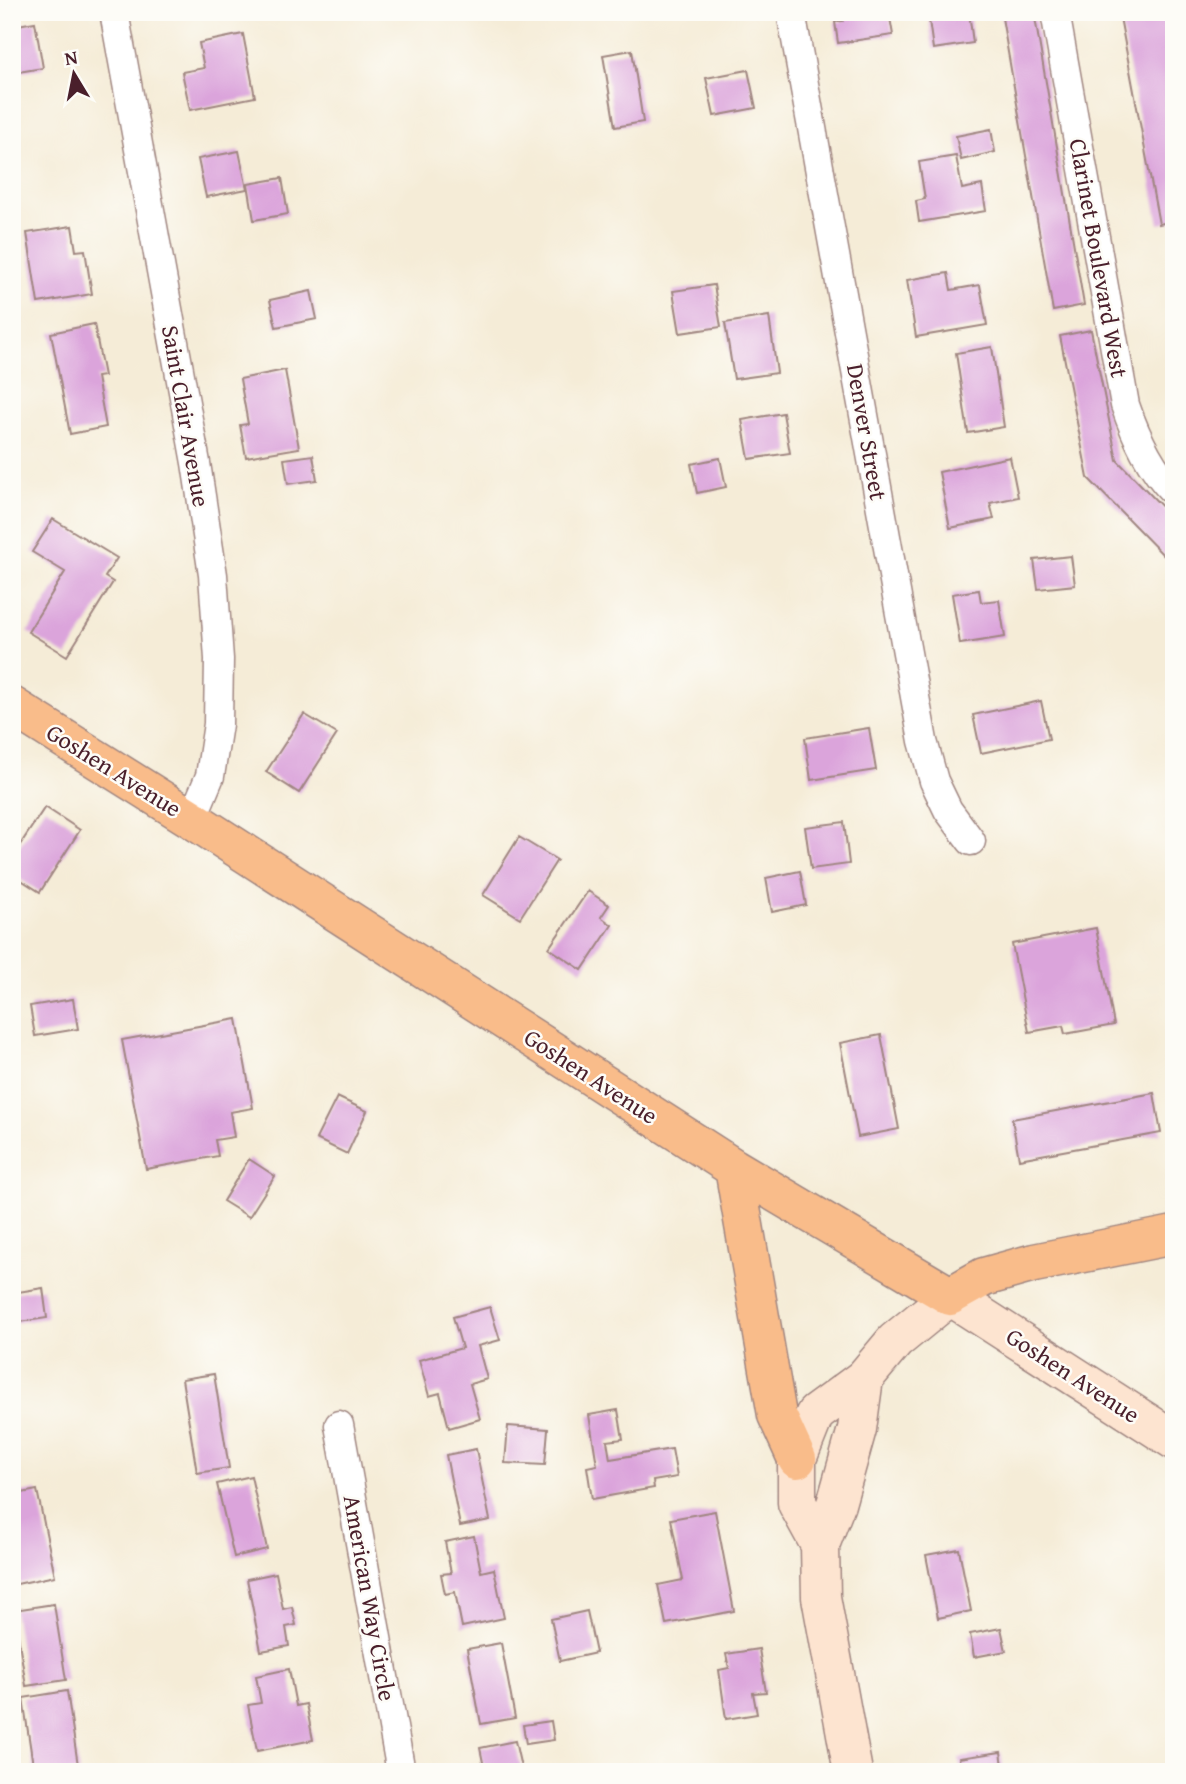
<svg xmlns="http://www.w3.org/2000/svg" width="1186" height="1784" font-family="'Gentium Book Plus',serif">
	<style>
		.building { fill: #dba4db }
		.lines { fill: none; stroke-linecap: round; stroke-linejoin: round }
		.street-casing { stroke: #a08681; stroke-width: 31 }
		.secondary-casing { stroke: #a08681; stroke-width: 41 }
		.primary-casing { stroke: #a08681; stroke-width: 41 }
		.street { stroke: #fff; stroke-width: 28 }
		.secondary { stroke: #fde4d0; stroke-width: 38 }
		.primary { stroke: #f9bc8a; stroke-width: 38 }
		.labels { text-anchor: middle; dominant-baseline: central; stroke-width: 5; stroke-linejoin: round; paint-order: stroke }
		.street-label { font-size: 24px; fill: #4a1f2b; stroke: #fdfcf7 }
	</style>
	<rect width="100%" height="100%" fill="#fdfcf7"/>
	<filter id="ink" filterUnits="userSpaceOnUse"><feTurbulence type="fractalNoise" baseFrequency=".0143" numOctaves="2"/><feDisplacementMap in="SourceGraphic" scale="14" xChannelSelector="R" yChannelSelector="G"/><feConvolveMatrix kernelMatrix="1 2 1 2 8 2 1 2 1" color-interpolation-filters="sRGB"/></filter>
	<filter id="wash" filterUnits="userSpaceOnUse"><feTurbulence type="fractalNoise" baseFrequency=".00686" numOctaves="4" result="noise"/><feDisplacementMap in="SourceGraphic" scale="28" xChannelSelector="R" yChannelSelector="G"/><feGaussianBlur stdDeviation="1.57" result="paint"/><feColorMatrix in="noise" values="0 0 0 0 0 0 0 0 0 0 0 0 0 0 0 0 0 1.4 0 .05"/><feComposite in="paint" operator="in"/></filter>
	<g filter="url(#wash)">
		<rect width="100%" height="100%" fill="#f5ecd7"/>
		<g id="blocks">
			<path class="building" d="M 842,12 L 889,12 L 893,35 L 838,43 L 835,22 L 843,21 Z
				M 933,12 L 969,12 L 973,43 L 933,49 L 928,13 Z
				M 1001,12 L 1034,12 L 1084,305 L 1053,311 Z
				M 1119,12 L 1174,12 L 1174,221 L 1159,224 Z
				M 35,22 L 43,68 L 12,73 L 12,26 Z
				M 243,34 L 255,97 L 190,110 L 182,72 L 204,68 L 199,43 Z
				M 632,50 L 643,122 L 615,127 L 603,55 Z
				M 748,70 L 756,108 L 714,116 L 706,78 Z
				M 991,129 L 995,152 L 961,160 L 956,136 Z
				M 239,151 L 247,189 L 206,197 L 198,159 Z
				M 956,156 L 962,189 L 982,185 L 986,211 L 919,222 L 916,201 L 925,199 L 919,162 Z
				M 282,178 L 288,214 L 254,220 L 248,184 Z
				M 72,226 L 76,251 L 85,250 L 92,294 L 38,303 L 27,233 Z
				M 948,273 L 951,290 L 980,285 L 987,325 L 916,337 L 907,280 Z
				M 714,285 L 721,327 L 680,333 L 673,291 Z
				M 311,291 L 317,319 L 276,327 L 270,300 Z
				M 769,316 L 777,373 L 734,379 L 725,323 Z
				M 94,324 L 104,376 L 97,377 L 106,427 L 70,434 L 51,333 Z
				M 1091,330 L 1117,460 L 1174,519 L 1174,566 L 1088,478 L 1060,336 Z
				M 992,347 L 1004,427 L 968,433 L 956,353 Z
				M 285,370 L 299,448 L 246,457 L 240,425 L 248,424 L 240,379 Z
				M 783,413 L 790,453 L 749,459 L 742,420 Z
				M 313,455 L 317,480 L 288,484 L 284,459 Z
				M 1010,457 L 1018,497 L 990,503 L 994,519 L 950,528 L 939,472 Z
				M 720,458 L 726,487 L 697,493 L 691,464 Z
				M 53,519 L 117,558 L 105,577 L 113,582 L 67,656 L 28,632 L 65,572 L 32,552 Z
				M 1071,556 L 1075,585 L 1038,589 L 1034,560 Z
				M 979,590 L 981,602 L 999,600 L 1005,637 L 960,644 L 952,594 Z
				M 1041,701 L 1049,739 L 981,753 L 973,715 Z
				M 304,714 L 337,734 L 299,793 L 266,772 Z
				M 869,728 L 876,770 L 811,780 L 805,738 Z
				M 45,807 L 80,830 L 40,892 L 12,874 L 12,857 Z
				M 844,822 L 849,864 L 811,869 L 805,827 Z
				M 519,837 L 557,860 L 520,918 L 483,895 Z
				M 800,871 L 806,905 L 772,912 L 766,878 Z
				M 588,891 L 609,905 L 601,917 L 612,925 L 582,970 L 549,948 Z
				M 1096,928 L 1114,1025 L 1065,1034 L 1063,1026 L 1029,1032 L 1012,944 Z
				M 73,999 L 78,1029 L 35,1036 L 30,1006 Z
				M 237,1019 L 253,1108 L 230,1112 L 234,1137 L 215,1140 L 218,1156 L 146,1169 L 122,1040 Z
				M 881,1035 L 899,1129 L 858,1137 L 840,1043 Z
				M 1154,1093 L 1161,1133 L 1019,1159 L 1012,1119 Z
				M 337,1097 L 367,1111 L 347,1154 L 316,1139 Z
				M 249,1159 L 275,1176 L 249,1217 L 223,1201 Z
				M 43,1288 L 47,1318 L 13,1323 L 12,1293 Z
				M 490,1307 L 500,1340 L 478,1346 L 487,1379 L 470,1384 L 480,1419 L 449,1428 L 440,1393 L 429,1396 L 419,1360 L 462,1348 L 453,1317 Z
				M 214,1374 L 229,1468 L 197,1473 L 182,1379 Z
				M 618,1410 L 623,1439 L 607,1441 L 610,1459 L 672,1449 L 677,1477 L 653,1481 L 654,1488 L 592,1499 L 587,1467 L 597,1465 L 589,1415 Z
				M 508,1426 L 548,1429 L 545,1465 L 505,1463 Z
				M 12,1443 L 14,1443 L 21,1482 L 12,1484 Z
				M 476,1449 L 490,1520 L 460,1526 L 446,1455 Z
				M 251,1476 L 267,1549 L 234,1557 L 217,1484 Z
				M 37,1490 L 55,1576 L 12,1585 L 12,1495 Z
				M 715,1511 L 734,1611 L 666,1624 L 658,1585 L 683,1580 L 671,1519 Z
				M 474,1536 L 481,1572 L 494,1569 L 504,1618 L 462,1627 L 455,1592 L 445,1594 L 441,1574 L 451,1573 L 445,1542 Z
				M 959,1549 L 971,1611 L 938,1618 L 926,1555 Z
				M 276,1573 L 283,1609 L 292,1607 L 296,1625 L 286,1627 L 289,1646 L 261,1651 L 247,1579 Z
				M 54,1604 L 66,1680 L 26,1686 L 14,1610 Z
				M 587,1611 L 596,1653 L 560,1661 L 551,1619 Z
				M 1001,1628 L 1006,1651 L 974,1657 L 970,1634 Z
				M 501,1643 L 515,1718 L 481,1724 L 467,1649 Z
				M 759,1649 L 766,1692 L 753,1693 L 757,1714 L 726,1719 L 719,1670 L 729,1668 L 726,1654 Z
				M 289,1669 L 296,1706 L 306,1704 L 313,1740 L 257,1751 L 248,1705 L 261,1703 L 256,1676 Z
				M 67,1691 L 79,1772 L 34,1772 L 23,1698 Z
				M 551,1721 L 554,1740 L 526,1744 L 523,1725 Z
				M 515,1741 L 522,1772 L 485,1772 L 480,1748 Z
				M 1001,1752 L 1004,1772 L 961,1772 L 959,1758 Z"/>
		</g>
	</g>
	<g filter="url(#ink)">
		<use href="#blocks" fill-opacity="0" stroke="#a08681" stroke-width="2"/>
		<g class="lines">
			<defs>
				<path id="street" d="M 114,12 L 196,463 L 213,575 L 219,659 L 218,724 L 210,776 L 192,819
					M 791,12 L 923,741 L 934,781 L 948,810 L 971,841
					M 1055,12 L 1125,405 C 1136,437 1150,468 1174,492
					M 339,1425 L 401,1772"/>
				<path id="secondary" d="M 820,1545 L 797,1503 L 797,1459 L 815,1414 L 864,1378 L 895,1341 L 950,1296 L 1174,1440
					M 853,1772 L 821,1597 L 820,1545 L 836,1504 L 857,1429 L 864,1378"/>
				<path id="primary" d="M 12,706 L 192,819 L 734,1168 L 950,1296 L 984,1277 L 1034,1263 L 1174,1235
					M 734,1168 L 777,1415 L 797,1459"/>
			</defs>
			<use href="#street" class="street-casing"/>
			<use href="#secondary" class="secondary-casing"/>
			<use href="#primary" class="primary-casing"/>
			<use href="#street" class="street"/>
			<use href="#secondary" class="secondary"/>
			<use href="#primary" class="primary"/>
		</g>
	</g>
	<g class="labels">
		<g class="street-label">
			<text transform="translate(1099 258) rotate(80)">Clarinet Boulevard West</text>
			<text transform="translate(186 416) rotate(80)">Saint Clair Avenue</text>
			<text transform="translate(867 432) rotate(80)">Denver Street</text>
			<text transform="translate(114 770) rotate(32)">Goshen Avenue</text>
			<text transform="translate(591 1076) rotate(33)">Goshen Avenue</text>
			<text transform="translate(1073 1375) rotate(33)">Goshen Avenue</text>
			<text transform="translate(370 1598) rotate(80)">American Way Circle</text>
		</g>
	</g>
	<rect width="1186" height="1784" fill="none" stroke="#fdfcf7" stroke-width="42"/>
	<g transform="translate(74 74) rotate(350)" stroke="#fdfcf7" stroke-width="5" paint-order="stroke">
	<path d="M0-5L12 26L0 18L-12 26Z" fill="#4a1f2b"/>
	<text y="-10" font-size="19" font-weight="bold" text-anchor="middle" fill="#4a1f2b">N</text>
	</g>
</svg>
